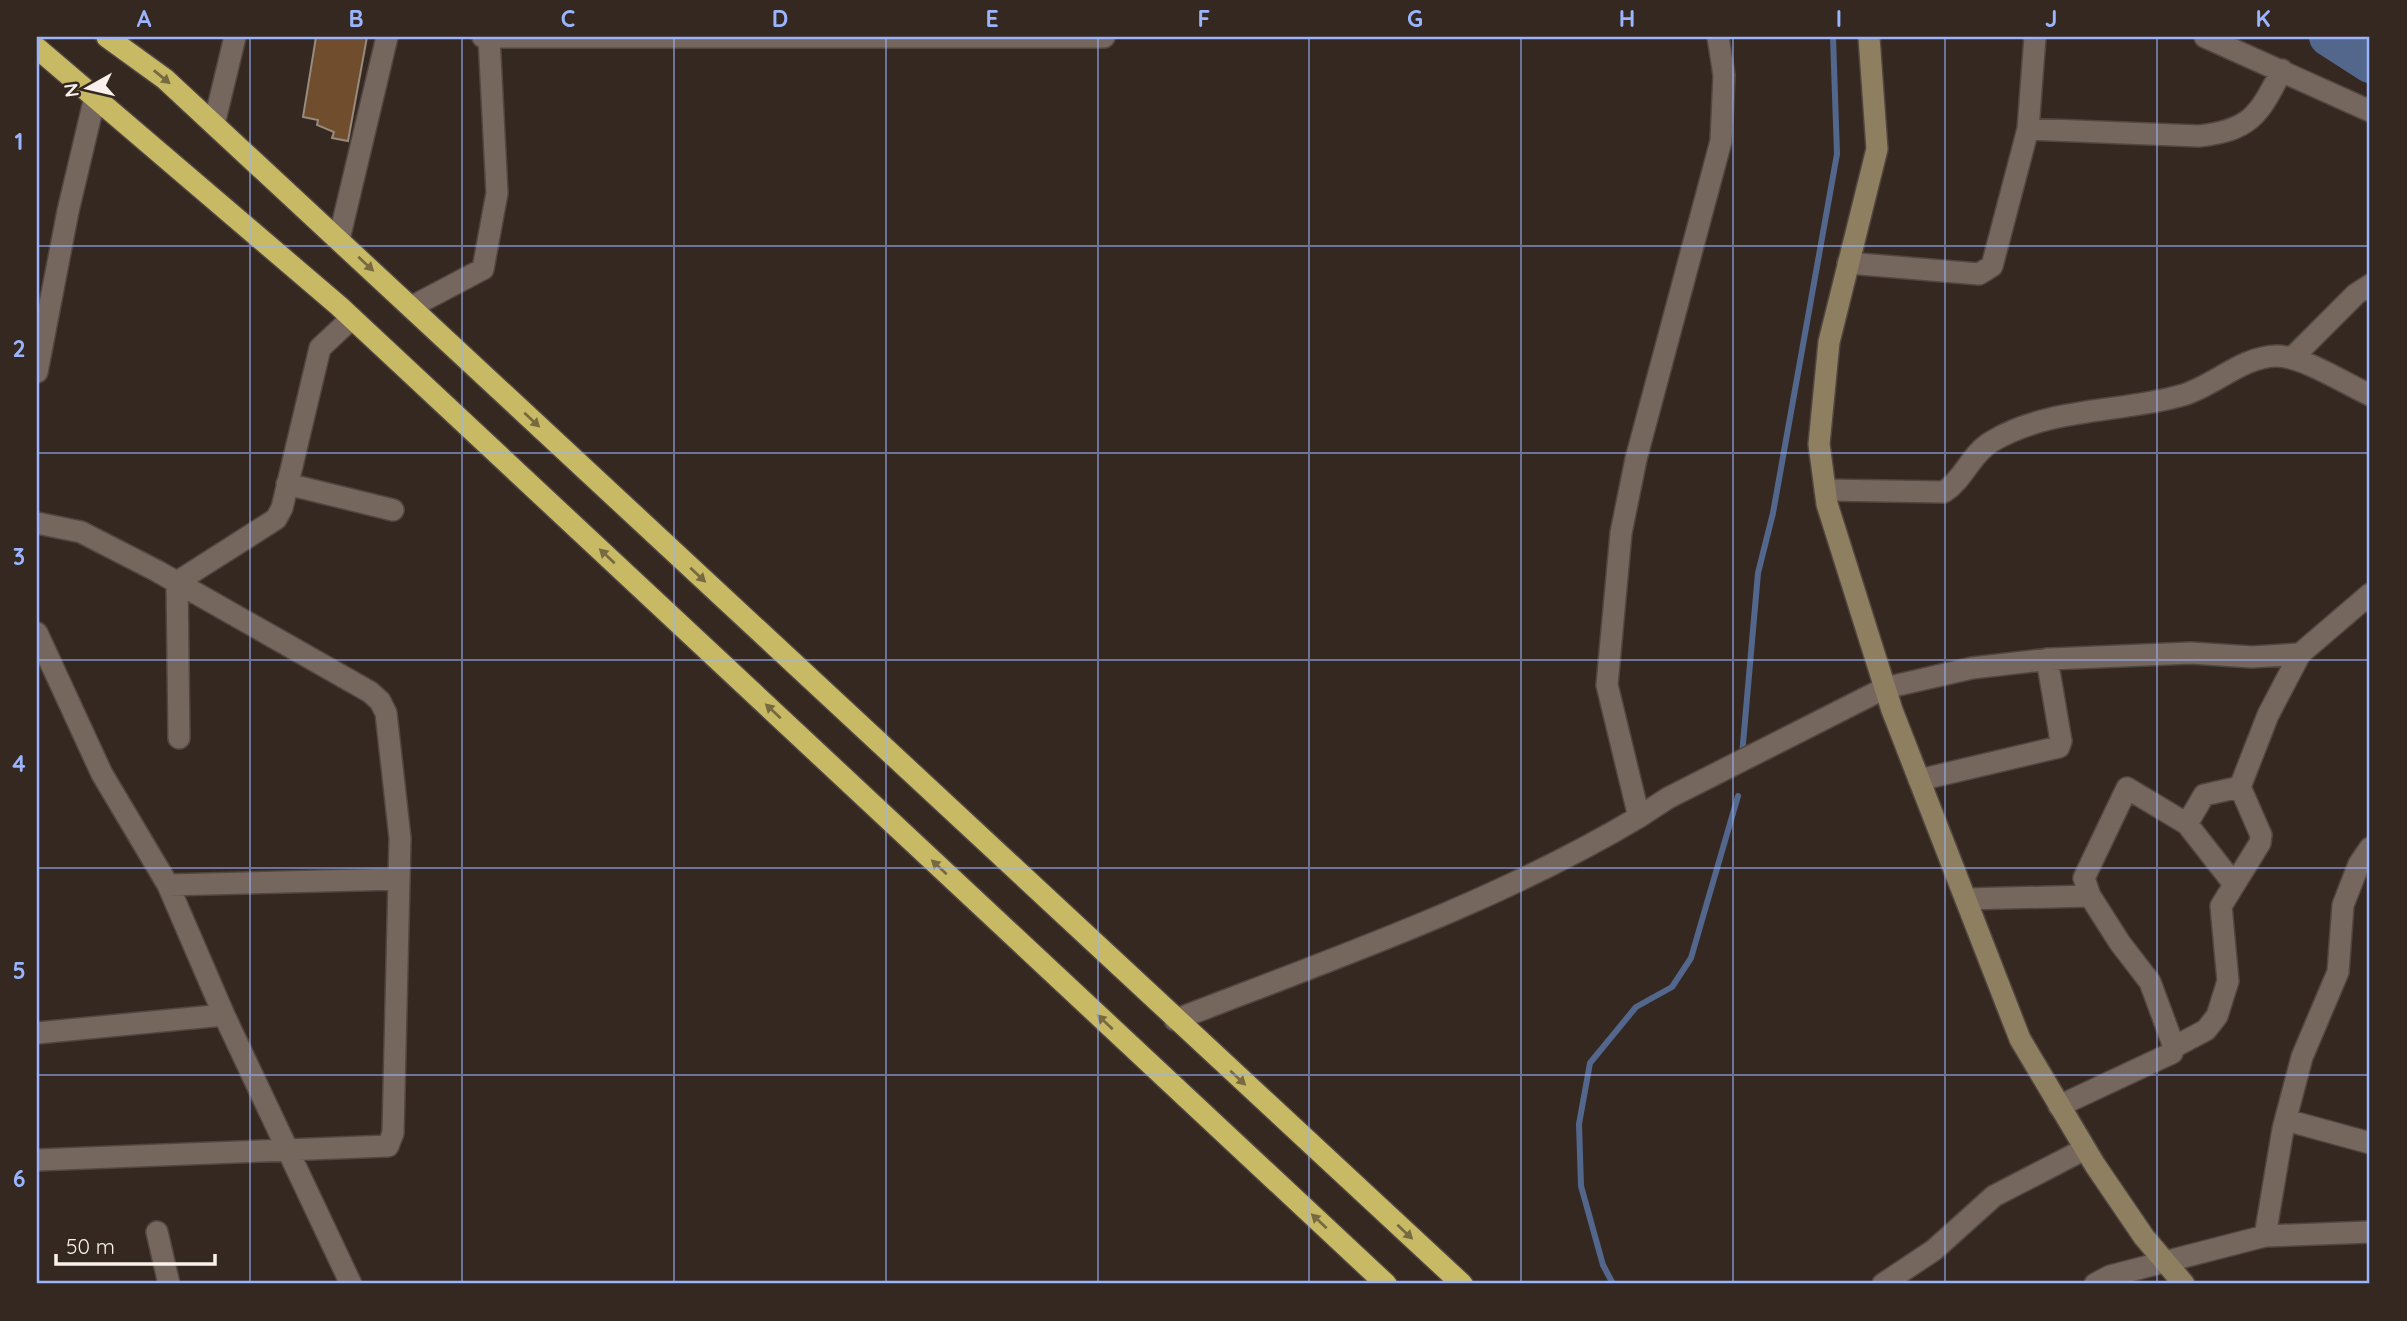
<svg xmlns="http://www.w3.org/2000/svg" width="2407" height="1321" font-family="Quicksand,sans-serif">
	<style>
		.lines { fill: none; stroke-linecap: round; stroke-linejoin: round }
		.stream { stroke: #53678d; stroke-width: 6 }
		.river { stroke: #53678d; stroke-width: 38 }
		.building { fill: #6f4d2d; stroke: #978a7f; stroke-width: 2 }
		.street-casing { stroke: #514640; stroke-width: 24 }
		.secondary-casing { stroke: #514640; stroke-width: 24 }
		.highway-casing { stroke: #514640; stroke-width: 24 }
		.street { stroke: #75665e; stroke-width: 21 }
		.secondary { stroke: #8e7f60; stroke-width: 21 }
		.highway { stroke: #c8b965; stroke-width: 21 }
		.oneway { fill: #776940 }
		.grid { fill: none; stroke: #9ab5fd; stroke-width: 2; stroke-opacity: 0.55 }
		.neatline { fill: none; stroke: #9ab5fd; stroke-width: 2.5 }
		.grid-label { font-size: 23px; text-anchor: middle; font-weight: bold; fill: #9ab5fd }
	</style>
	<rect width="100%" height="100%" fill="#342821"/>
	<g class="lines">
		<path class="stream" d="M 1742,755 L 1758,573 L 1773,513 L 1837,154 L 1833,37
			M 1613,1284 L 1603,1265 L 1581,1186 L 1579,1124 L 1590,1063 L 1636,1007 L 1672,987 L 1691,958 L 1738,796"/>
		<path class="river" d="M 2328,37 L 2370,64"/>
	</g>
	<path class="building" d="M 316,37 L 367,37 L 348,141 L 332,138 L 334,132 L 317,125 L 318,120 L 303,117 Z"/>
	<g class="lines">
		<defs>
			<path id="street" d="M 483,37 L 1104,37
				M 2205,37 L 2370,111
				M 214,124 L 235,37
				M 2028,129 L 2199,136 C 2252,130 2259,114 2282,70
				M 339,239 L 387,37
				M 1848,263 L 1979,274 L 1992,266 L 2028,129 L 2035,37
				M 411,307 L 483,269 L 497,193 L 489,37
				M 2292,358 L 2356,294 L 2370,285
				M 37,372 L 68,211 L 95,97
				M 287,484 L 393,510
				M 1825,490 L 1944,492 C 1964,479 1971,454 1991,442 C 2048,407 2121,413 2183,395 C 2214,386 2243,356 2277,356 C 2302,356 2346,384 2370,395
				M 37,523 L 81,532 L 157,571 L 370,692 L 380,701 L 386,713 L 400,838 L 393,1133 L 388,1146 L 37,1160
				M 37,633 L 102,774 L 168,885 L 224,1015 L 351,1284
				M 179,738 L 177,582 L 276,519 L 282,508 L 320,348 L 352,318
				M 1919,780 L 2059,747 L 2061,741 L 2047,659
				M 1639,817 L 1668,798 L 1885,688 L 1972,668 L 2051,659 L 2191,653 L 2252,657 L 2300,654 L 2370,594
				M 2187,824 L 2204,795 L 2240,787 L 2268,715 L 2300,654
				M 168,885 L 399,879
				M 1966,899 L 2090,896
				M 1175,1020 C 1332,959 1495,903 1639,817 L 1607,685 L 1621,533 L 1636,459 L 1721,141 L 1724,75 L 1718,37
				M 37,1033 L 224,1015
				M 2174,1047 L 2206,1030 L 2217,1016 L 2228,981 L 2221,906 L 2260,843 L 2261,835 L 2240,787
				M 2059,1106 L 2172,1053 L 2174,1047 L 2150,982 L 2120,943 L 2090,896 L 2084,878 L 2127,788 L 2187,824 L 2234,884
				M 2286,1120 L 2370,1143
				M 157,1232 L 169,1284
				M 2265,1236 L 2283,1129 L 2302,1057 L 2338,972 L 2343,905 L 2359,864 L 2370,848
				M 1883,1284 L 1934,1250 L 1994,1196 L 2085,1149
				M 2095,1284 L 2110,1276 L 2265,1236 L 2370,1232"/>
			<path id="secondary" d="M 1869,37 L 1877,149 L 1829,342 L 1819,444 L 1827,504 L 1892,710 L 2020,1039 L 2095,1165 L 2144,1237 L 2184,1284"/>
			<path id="highway" d="M 107,37 L 165,79 L 1462,1284
				M 37,48 L 339,306 L 1386,1284"/>
		</defs>
		<use href="#street" class="street-casing"/>
		<use href="#secondary" class="secondary-casing"/>
		<use href="#highway" class="highway-casing"/>
		<use href="#street" class="street"/>
		<use href="#secondary" class="secondary"/>
		<use href="#highway" class="highway"/>
	</g>
	<defs><path id="oneway-solid" d="M-6-.8H1V-3.2L6.5 0L1 3.2V.8H-6Z" transform="scale(1.75)"/></defs>
	<g class="oneway">
		<use href="#oneway-solid" transform="translate(162 77) rotate(39)"/>
		<use href="#oneway-solid" transform="translate(366 264) rotate(43)"/>
		<use href="#oneway-solid" transform="translate(532 420) rotate(43)"/>
		<use href="#oneway-solid" transform="translate(607 556) rotate(-137)"/>
		<use href="#oneway-solid" transform="translate(698 575) rotate(43)"/>
		<use href="#oneway-solid" transform="translate(773 711) rotate(-137)"/>
		<use href="#oneway-solid" transform="translate(939 867) rotate(-137)"/>
		<use href="#oneway-solid" transform="translate(1105 1022) rotate(-137)"/>
		<use href="#oneway-solid" transform="translate(1238 1078) rotate(43)"/>
		<use href="#oneway-solid" transform="translate(1319 1221) rotate(-137)"/>
		<use href="#oneway-solid" transform="translate(1405 1232) rotate(43)"/>
	</g>
	<path class="grid" d="M 250,37 L 250,1284M 462,37 L 462,1284M 674,37 L 674,1284M 886,37 L 886,1284M 1098,37 L 1098,1284M 1309,37 L 1309,1284M 1521,37 L 1521,1284M 1733,37 L 1733,1284M 1945,37 L 1945,1284M 2157,37 L 2157,1284M 37,246 L 2370,246M 37,453 L 2370,453M 37,660 L 2370,660M 37,868 L 2370,868M 37,1075 L 2370,1075"/>
	<rect width="2407" height="1321" fill="none" stroke="#342821" stroke-width="77"/>
	<g transform="translate(88 88) rotate(262)" stroke="#342821" stroke-width="5" paint-order="stroke">
	<path d="M0-5L12 26L0 18L-12 26Z" fill="#faf1ec"/>
	<text y="-10" font-size="19" font-weight="bold" text-anchor="middle" fill="#faf1ec">N</text>
	</g>
	<path d="M56 1254v10h159v-10" fill="none" stroke="#faf1ec" stroke-width="3.5"/>
	<text x="66" y="1254" font-size="21" fill="#faf1ec" stroke="#342821" stroke-width="5" paint-order="stroke">50 m</text>
	<rect x="38" y="38" width="2330" height="1244" class="neatline"/>
	<g class="grid-label">
		<text x="144" y="27">A</text>
		<text x="356" y="27">B</text>
		<text x="568" y="27">C</text>
		<text x="780" y="27">D</text>
		<text x="992" y="27">E</text>
		<text x="1204" y="27">F</text>
		<text x="1415" y="27">G</text>
		<text x="1627" y="27">H</text>
		<text x="1839" y="27">I</text>
		<text x="2051" y="27">J</text>
		<text x="2263" y="27">K</text>
		<text x="19" y="150">1</text>
		<text x="19" y="357">2</text>
		<text x="19" y="565">3</text>
		<text x="19" y="772">4</text>
		<text x="19" y="979">5</text>
		<text x="19" y="1187">6</text>
	</g>
</svg>
